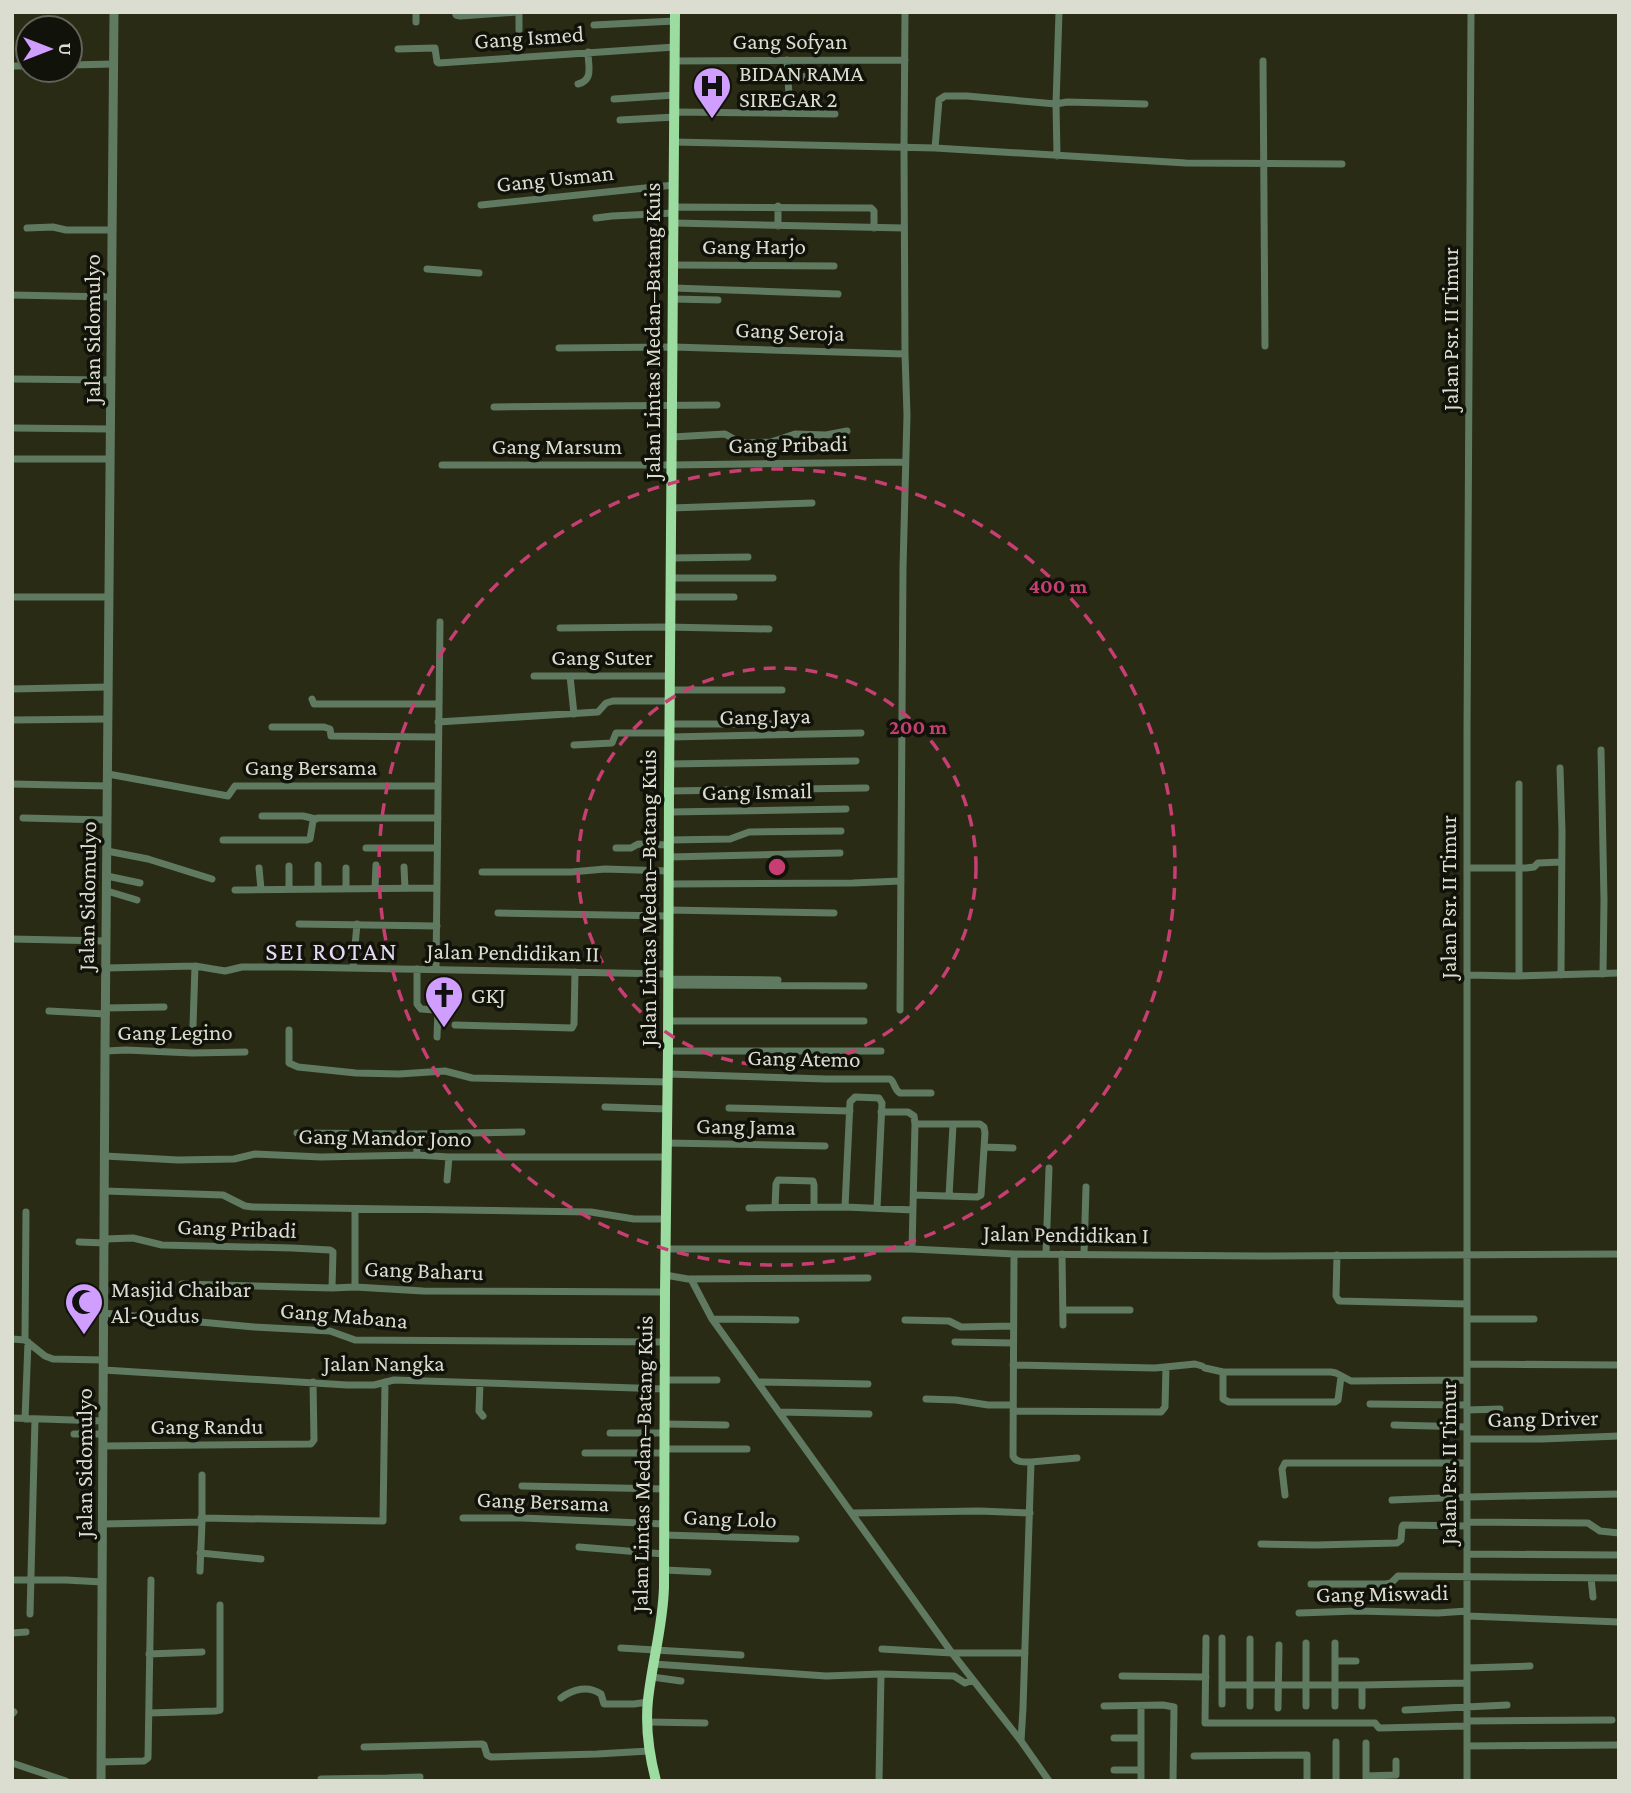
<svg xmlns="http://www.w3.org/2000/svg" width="1631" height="1793" font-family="'Crimson Pro',serif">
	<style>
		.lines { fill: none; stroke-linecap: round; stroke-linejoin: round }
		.minor { stroke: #5f7a60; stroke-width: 7 }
		.tertiary { stroke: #5f7a60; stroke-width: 9 }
		.trunk { stroke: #9cdca0; stroke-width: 10 }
		.ring { fill: none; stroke: #c73f72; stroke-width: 3.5; stroke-dasharray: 12 9 }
		.labels { text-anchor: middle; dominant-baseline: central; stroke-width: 7; stroke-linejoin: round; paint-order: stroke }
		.street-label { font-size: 23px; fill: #dbddd0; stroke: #111209 }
		.poi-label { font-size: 23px; fill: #dbddd0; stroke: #111209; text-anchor: start }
		.quarter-label { font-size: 26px; letter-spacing: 2px; fill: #e6d9f5; stroke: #111209 }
		.centre { fill: #c73f72; stroke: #111209; stroke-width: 3.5 }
		.ring-label { font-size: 21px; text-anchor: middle; font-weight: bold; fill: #c73f72; stroke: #111209; stroke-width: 7; stroke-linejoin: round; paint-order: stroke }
	</style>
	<rect width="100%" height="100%" fill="#292b15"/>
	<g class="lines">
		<path class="minor" d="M 455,12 L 456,15 L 460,16 L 517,12
			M 519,12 L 519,30
			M 1059,12 L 1056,104 L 1067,102 L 1145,104
			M 416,22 L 416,12
			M 594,25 L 675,21
			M 398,49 L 435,48 L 437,62 L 439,63 L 675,47
			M 787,60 L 789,96
			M 675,61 L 905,60
			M 1263,61 L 1265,346
			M 70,65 L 114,64
			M 12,66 L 28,66
			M 788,77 L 854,76
			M 578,84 C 594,80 588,66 588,52
			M 614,99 L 675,95
			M 675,112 L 835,114
			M 620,120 L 675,117
			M 674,142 L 935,148 L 1186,163 L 1342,164
			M 935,148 L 939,100 L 945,96 L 967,96 L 1056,104 L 1057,156
			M 481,205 L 674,185
			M 674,207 L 871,208 L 874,211 L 874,228
			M 596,218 L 612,216 L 674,213
			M 674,223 L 904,228
			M 778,226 L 778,206
			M 27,228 L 53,227 L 66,230 L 111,230
			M 674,265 L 834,266
			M 427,269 L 479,273
			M 674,288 L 838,294
			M 12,295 L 111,297
			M 673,299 L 718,300
			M 559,348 L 673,347 L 905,354
			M 12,379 L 111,380
			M 494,407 L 717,405
			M 12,428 L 110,429
			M 672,437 L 725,434 L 741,443 L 771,442 L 795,434 L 826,435 L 847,431
			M 12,459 L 110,459
			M 442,465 L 672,465 L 905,462
			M 671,508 L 812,503
			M 671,558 L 748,557
			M 671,578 L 773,578
			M 12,597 L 109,597
			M 671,597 L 734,597
			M 560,628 L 666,627 L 769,629
			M 534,676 L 670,676
			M 570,676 L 574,714
			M 12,689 L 108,687
			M 670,690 L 782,690
			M 312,699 L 314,704 L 439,704
			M 12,720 L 108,719
			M 438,722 L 598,712 L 606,703 L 613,701 L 670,701
			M 670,724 L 779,724
			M 272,727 L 324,727 L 330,729 L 331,736 L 437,737
			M 670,737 L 861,733
			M 574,745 L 612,743 L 616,733 L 670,733
			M 1601,750 L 1604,900 L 1603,974
			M 669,764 L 856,761
			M 1560,768 L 1562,831 L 1561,975
			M 108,774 L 228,796 L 235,786 L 438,786
			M 12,784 L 108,786
			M 1519,784 L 1519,976
			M 669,791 L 866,788
			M 669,812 L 846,809
			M 262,816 L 303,816 L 316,819
			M 23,818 L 107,820
			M 223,840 L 307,840 L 310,839 L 313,821 L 317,818 L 438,818
			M 669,840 L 730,839 L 749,832 L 841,831
			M 366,848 L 437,848
			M 616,848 L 631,848 L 638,844 L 669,845
			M 107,851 L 148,859 L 212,879
			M 669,857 L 840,853
			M 318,865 L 318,888
			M 289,866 L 289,889
			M 404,867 L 405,888
			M 259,868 L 261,889
			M 346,868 L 346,888
			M 1468,868 L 1526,868 L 1534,867 L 1538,863 L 1561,862
			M 482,872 L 571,872 L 605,869 L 669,871
			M 107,876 L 140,883
			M 669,884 L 853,883 L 901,881
			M 375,888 L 376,865
			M 235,890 L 437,888
			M 107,891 L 137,900
			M 668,910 L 834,913
			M 498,913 L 668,916
			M 299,924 L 437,926
			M 12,939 L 106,941
			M 106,968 L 195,966 L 225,971 L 242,967 L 290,967 L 669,974
			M 353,968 L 357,924
			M 417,969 L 417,1004 L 421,1009 L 435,1010 L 438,1011 L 437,1037
			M 436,969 L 440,622
			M 1468,975 L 1515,976 L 1619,973
			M 668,979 L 778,980
			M 668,985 L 864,986
			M 106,1008 L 164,1007
			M 900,1010 L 903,568 L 907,415 L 905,354 L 904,148 L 905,12
			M 49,1011 L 106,1014
			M 668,1021 L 864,1021
			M 455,1025 L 572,1028 L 574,1024 L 575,972
			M 193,1026 L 195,966
			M 289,1030 L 289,1063 L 298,1067 L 356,1073 L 399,1074 L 445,1071 L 472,1078 L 668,1082
			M 105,1051 L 126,1050 L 192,1053 L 245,1052
			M 668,1051 L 881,1051
			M 668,1074 L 826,1079 L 890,1079 C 895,1082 894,1090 900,1093 L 931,1093
			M 605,1107 L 667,1109
			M 729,1108 L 850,1111
			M 881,1112 L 908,1112 L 914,1116 L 915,1124 L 912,1249
			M 297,1133 L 416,1134 L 522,1132
			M 416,1134 L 417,1155
			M 667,1143 L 825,1146
			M 984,1147 L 1013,1148
			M 105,1156 L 178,1160 L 234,1159 L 255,1154 L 321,1157 L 417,1155 L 449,1157 L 666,1157
			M 447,1180 L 449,1157
			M 105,1191 L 223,1195 L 245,1206 L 253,1207 L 591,1212 L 634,1219 L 666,1219
			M 914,1195 L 977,1197 L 981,1195 L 985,1133 L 984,1127 L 980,1124 L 915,1124
			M 949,1196 L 953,1125
			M 775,1207 L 776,1184 L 778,1180 L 813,1181 L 814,1185 L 814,1207
			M 845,1207 L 850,1102 L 855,1097 L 879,1098 L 882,1103 L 877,1208
			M 749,1208 L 845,1207 L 913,1210
			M 355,1209 L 355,1287
			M 105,1239 L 133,1238 L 162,1245 L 292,1248 L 330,1250 L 333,1252 L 332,1288
			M 79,1242 L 105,1243
			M 666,1249 L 912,1249 L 1014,1254 L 1259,1256 L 1619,1254
			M 1046,1253 L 1049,1168
			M 1014,1254 L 1013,1456 C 1016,1463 1025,1462 1031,1462 L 1023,1708 L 1021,1741 L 1049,1781
			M 1062,1254 L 1063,1325
			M 1084,1254 L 1086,1187
			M 1337,1255 L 1336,1296 L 1339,1301 L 1467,1304
			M 665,1275 L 688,1279 L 868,1278
			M 691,1279 L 712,1319 L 952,1653 L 1021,1741
			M 182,1284 L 332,1288 L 355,1287 L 423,1291 L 665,1292
			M 1063,1310 L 1130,1310
			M 103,1313 L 254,1327 L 330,1331 L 355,1340 L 665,1342
			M 712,1319 L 796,1320
			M 1467,1319 L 1534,1319
			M 905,1320 L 949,1321 L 961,1327 L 1013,1326
			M 12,1339 L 25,1340 L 45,1356 L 53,1359 L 103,1360
			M 25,1340 L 26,1212
			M 955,1342 L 1013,1343
			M 1467,1364 L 1619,1365
			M 1013,1365 L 1155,1368 L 1195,1364 L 1202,1366
			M 1205,1368 L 1223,1372 L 1331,1372 L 1336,1373 L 1351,1381 L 1467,1380
			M 104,1370 L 347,1385 L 374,1385 L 394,1380 L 665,1389
			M 1223,1372 L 1223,1399 L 1229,1402 L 1335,1402 L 1338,1400 L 1341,1377
			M 665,1380 L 717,1380
			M 758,1382 L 868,1384
			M 480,1383 L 479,1411 L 483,1416
			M 926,1399 L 956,1400 L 988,1405 L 1013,1405
			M 1370,1404 L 1467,1405
			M 1467,1410 L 1500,1409
			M 1013,1411 L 1161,1412 L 1165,1407 L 1166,1367
			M 780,1412 L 869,1414
			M 12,1418 L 103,1421
			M 25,1419 L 28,1342
			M 665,1424 L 726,1425
			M 1394,1425 L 1467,1427
			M 610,1433 L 665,1433
			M 74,1434 L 103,1434
			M 1467,1439 L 1542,1439 L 1619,1436
			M 103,1446 L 311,1444 L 314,1440 L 313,1382
			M 665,1449 L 747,1449
			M 585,1453 L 665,1453
			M 1031,1462 L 1077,1458
			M 522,1486 L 665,1489
			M 1285,1495 L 1282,1469 L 1285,1463 L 1467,1463
			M 1392,1500 L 1467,1497 L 1619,1494
			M 853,1513 L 979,1511 L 1030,1513
			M 201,1518 L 383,1521 L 385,1382
			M 463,1518 L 522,1518 L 664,1524
			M 202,1521 L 202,1475
			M 1467,1522 L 1588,1523 L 1600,1531 L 1619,1533
			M 102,1524 L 202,1522 L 200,1571
			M 664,1535 L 796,1539
			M 1261,1544 L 1316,1545 L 1397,1543 L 1401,1540 L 1402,1527 L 1403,1525 L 1467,1526
			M 579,1547 L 664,1554
			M 200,1553 L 261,1559
			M 1467,1554 L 1619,1555
			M 664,1570 L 708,1572
			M 1591,1578 L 1593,1597
			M 12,1580 L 66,1580 L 102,1582
			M 1311,1584 L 1386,1584 L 1391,1583 L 1398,1576 L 1619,1578
			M 1299,1613 L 1357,1611 L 1438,1613 L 1467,1611
			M 30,1614 L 35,1419
			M 1467,1616 L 1619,1622
			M 12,1633 L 26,1632
			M 1206,1638 L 1205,1723 L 1375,1723 L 1379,1728 L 1467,1726
			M 621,1648 L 741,1655
			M 882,1649 L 952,1653 L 1025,1653
			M 149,1654 L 202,1652
			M 1335,1661 L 1356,1661
			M 654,1664 L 826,1676 L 881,1674 L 954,1676 L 965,1683 L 973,1680
			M 1467,1668 L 1530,1666
			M 1122,1676 L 1206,1677
			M 652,1677 L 681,1681
			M 1222,1685 L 1362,1685 L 1467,1683
			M 561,1698 C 573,1689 588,1685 601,1694 L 604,1704 L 634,1704 L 648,1702
			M 1222,1704 L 1222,1638
			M 1104,1706 L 1163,1705 L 1174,1707 L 1173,1781
			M 1250,1706 L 1250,1639
			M 1306,1706 L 1306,1643
			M 1335,1706 L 1335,1643
			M 1362,1706 L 1362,1685
			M 1278,1708 L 1279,1645
			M 1405,1710 L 1507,1705
			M 149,1713 L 215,1711 L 220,1710 L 220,1605
			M 12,1714 L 14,1712
			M 1467,1721 L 1612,1720
			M 647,1722 L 705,1723
			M 1114,1738 L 1140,1738
			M 1467,1746 L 1619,1745
			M 364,1747 L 482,1744 L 484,1745 L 487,1755 L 491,1757 L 597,1754 L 649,1751
			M 1194,1756 L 1307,1755 L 1307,1781
			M 101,1762 L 144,1761 L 148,1758 L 151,1580
			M 12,1763 L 66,1781
			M 1114,1770 L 1141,1770
			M 1366,1776 L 1396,1775 L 1396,1761
			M 321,1779 L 389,1778
			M 389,1780 L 389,1778 L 420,1777
			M 879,1781 L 881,1674
			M 1141,1781 L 1141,1706
			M 1336,1781 L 1336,1742
			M 1366,1781 L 1366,1743
			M 1467,1781 L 1467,732 L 1471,12"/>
		<path class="tertiary" d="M 101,1781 L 105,1051 L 114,12"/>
		<path class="trunk" d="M 656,1781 C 649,1754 645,1728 648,1700 C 652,1662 663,1626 664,1587 L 665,1292 L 668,1051 L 669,791 L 675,12"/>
	</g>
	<g class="ring">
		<circle cx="777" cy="867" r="199"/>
		<circle cx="777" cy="867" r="398"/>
	</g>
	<defs>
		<symbol id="hospital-pin" viewBox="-11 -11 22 30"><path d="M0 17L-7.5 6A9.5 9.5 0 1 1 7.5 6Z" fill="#cf9eff" stroke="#111209"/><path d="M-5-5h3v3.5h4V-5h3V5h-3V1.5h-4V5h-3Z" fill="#111"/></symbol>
		<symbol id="church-pin" viewBox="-11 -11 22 30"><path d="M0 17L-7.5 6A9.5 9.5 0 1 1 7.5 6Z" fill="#cf9eff" stroke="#111209"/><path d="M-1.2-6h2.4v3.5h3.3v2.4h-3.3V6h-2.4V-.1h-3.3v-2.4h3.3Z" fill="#111"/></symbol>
		<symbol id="mosque-pin" viewBox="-11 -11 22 30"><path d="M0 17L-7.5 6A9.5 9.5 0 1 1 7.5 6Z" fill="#cf9eff" stroke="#111209"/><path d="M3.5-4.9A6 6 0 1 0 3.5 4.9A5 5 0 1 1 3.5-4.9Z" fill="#111"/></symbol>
	</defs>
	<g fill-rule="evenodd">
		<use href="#hospital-pin" x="690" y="64" width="44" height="60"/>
		<use href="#church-pin" x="422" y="973" width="44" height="60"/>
		<use href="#mosque-pin" x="62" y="1280" width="44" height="60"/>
	</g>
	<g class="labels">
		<g class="street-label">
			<text transform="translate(529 37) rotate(-4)">Gang Ismed</text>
			<text x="790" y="41">Gang Sofyan</text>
			<text transform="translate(555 178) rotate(-6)">Gang Usman</text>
			<text x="754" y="246">Gang Harjo</text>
			<text transform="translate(92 329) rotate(-90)">Jalan Sidomulyo</text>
			<text transform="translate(1450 329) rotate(-90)">Jalan Psr. II Timur</text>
			<text transform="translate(652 331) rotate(-90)">Jalan Lintas Medan–Batang Kuis</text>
			<text transform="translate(790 331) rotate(2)">Gang Seroja</text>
			<text transform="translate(788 444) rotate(-1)">Gang Pribadi</text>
			<text x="557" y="446">Gang Marsum</text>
			<text x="602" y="657">Gang Suter</text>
			<text transform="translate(765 716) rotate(-1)">Gang Jaya</text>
			<text x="311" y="767">Gang Bersama</text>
			<text transform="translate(757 791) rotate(-1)">Gang Ismail</text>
			<text transform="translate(87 896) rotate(-89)">Jalan Sidomulyo</text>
			<text transform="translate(1448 897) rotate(-90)">Jalan Psr. II Timur</text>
			<text transform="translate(648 898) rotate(-90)">Jalan Lintas Medan–Batang Kuis</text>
			<text transform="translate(513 952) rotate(1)">Jalan Pendidikan II</text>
			<text x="175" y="1032">Gang Legino</text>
			<text transform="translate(804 1058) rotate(1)">Gang Atemo</text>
			<text transform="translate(746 1126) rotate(1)">Gang Jama</text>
			<text transform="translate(385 1137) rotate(1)">Gang Mandor Jono</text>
			<text transform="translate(237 1228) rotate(2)">Gang Pribadi</text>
			<text transform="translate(1066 1234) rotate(1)">Jalan Pendidikan I</text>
			<text transform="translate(424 1270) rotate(2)">Gang Baharu</text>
			<text transform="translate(344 1315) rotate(5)">Gang Mabana</text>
			<text x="384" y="1363">Jalan Nangka</text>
			<text transform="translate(1543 1418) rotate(-1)">Gang Driver</text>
			<text x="207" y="1426">Gang Randu</text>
			<text transform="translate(84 1463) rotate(-90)">Jalan Sidomulyo</text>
			<text transform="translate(1448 1463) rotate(-90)">Jalan Psr. II Timur</text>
			<text transform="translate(642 1464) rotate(-89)">Jalan Lintas Medan–Batang Kuis</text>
			<text transform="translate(543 1501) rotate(2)">Gang Bersama</text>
			<text transform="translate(730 1518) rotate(2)">Gang Lolo</text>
			<text transform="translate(1382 1593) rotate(-1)">Gang Miswadi</text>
		</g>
		<g class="poi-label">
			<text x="739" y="73">BIDAN RAMA<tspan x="739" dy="26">SIREGAR 2</tspan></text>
			<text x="471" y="995">GKJ</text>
			<text x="111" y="1289">Masjid Chaibar<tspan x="111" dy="26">Al-Qudus</tspan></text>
		</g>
		<g class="quarter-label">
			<text x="332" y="951">SEI ROTAN</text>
		</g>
	</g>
	<circle cx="777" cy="867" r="10" class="centre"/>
	<g class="ring-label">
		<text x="1058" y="593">400 m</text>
		<text x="918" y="734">200 m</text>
	</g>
	<rect width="1631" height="1793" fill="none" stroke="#dbddd0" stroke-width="28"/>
	<g transform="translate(49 49) rotate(90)"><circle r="33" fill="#111209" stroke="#626359" stroke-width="2"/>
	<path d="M0-5L12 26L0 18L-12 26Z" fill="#cf9eff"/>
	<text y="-10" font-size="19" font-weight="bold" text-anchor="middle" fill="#dbddd0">U</text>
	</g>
</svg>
